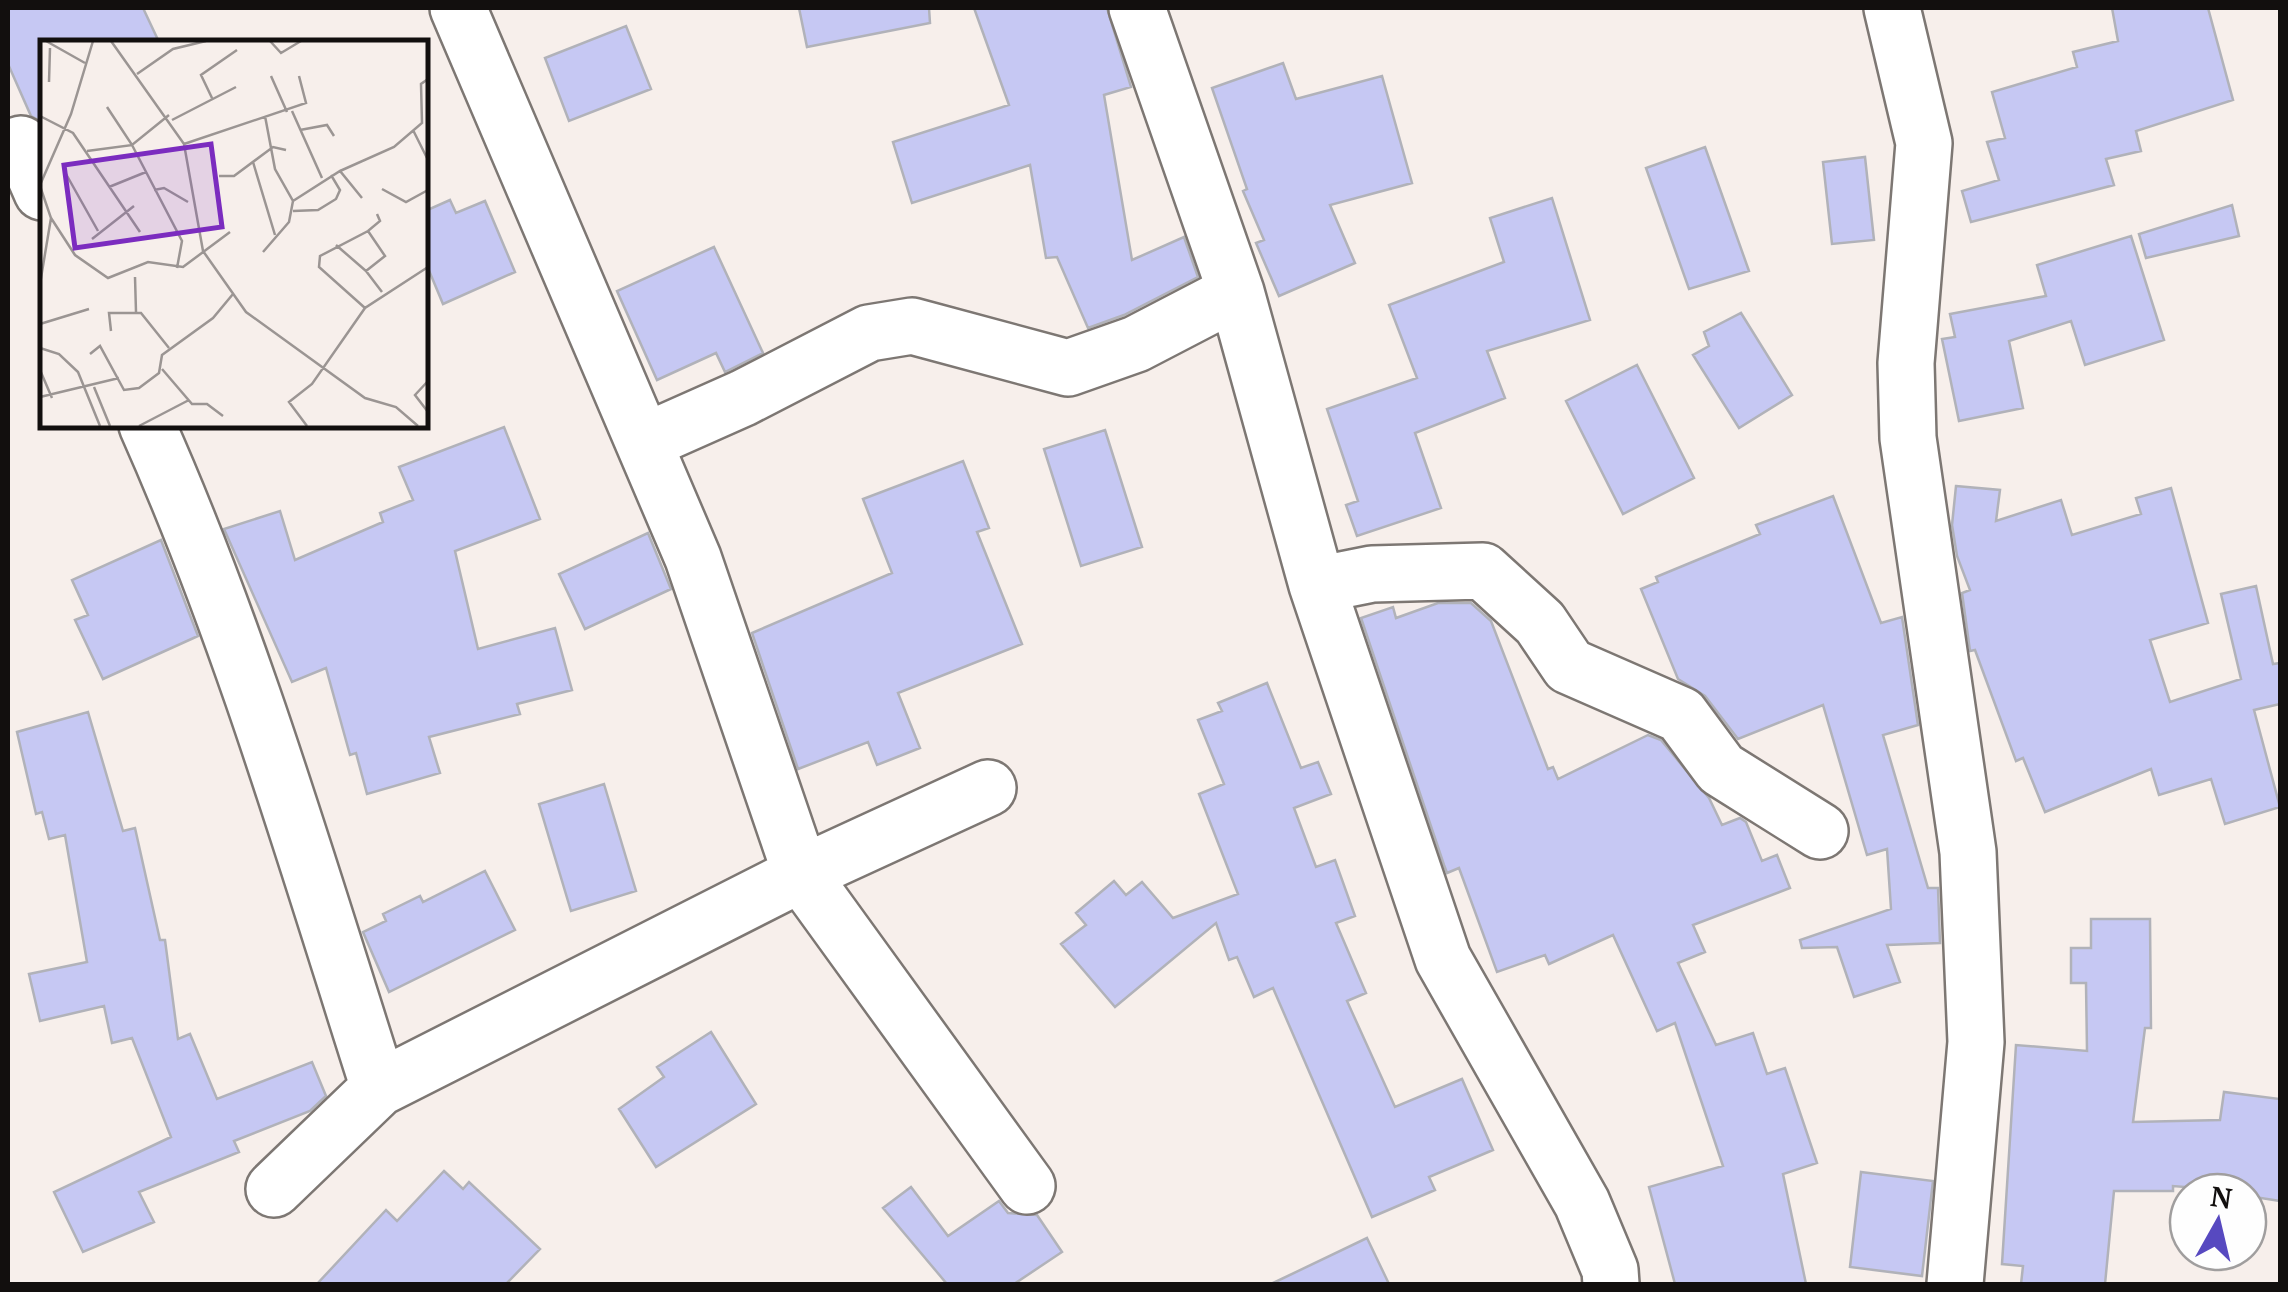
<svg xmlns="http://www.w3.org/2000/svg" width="2288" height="1292" font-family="'PT Serif',serif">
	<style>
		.building { fill: #c6c8f3; stroke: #b1b2b9; stroke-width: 2.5 }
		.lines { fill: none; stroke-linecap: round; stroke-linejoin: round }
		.minor-casing { stroke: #7d7773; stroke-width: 60 }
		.minor { stroke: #fff; stroke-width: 55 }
		.inset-road { fill: none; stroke: #9b9593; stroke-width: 2.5 }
		.view { fill: #7b2cbf; fill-opacity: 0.15; stroke: #7b2cbf; stroke-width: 5 }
		.inset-edge { fill: none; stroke: #120f0e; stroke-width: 5 }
	</style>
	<rect width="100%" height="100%" fill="#f7efeb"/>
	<path class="building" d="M 8,8 L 143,8 L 159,42 L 42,42 L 42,122 L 31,116 L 8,64 Z
		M 799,8 L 929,8 L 930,23 L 807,47 Z
		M 974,8 L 1107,8 L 1131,87 L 1104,95 L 1132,260 L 1184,237 L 1198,277 L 1124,315 L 1088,328 L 1057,257 L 1046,258 L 1030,165 L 912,203 L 893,142 L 1009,105 Z
		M 2112,8 L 2208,8 L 2233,100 L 2136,131 L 2141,151 L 2106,159 L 2114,185 L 1971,222 L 1962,191 L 1999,180 L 1987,142 L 2005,138 L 1992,92 L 2077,67 L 2073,52 L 2118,41 Z
		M 626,26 L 651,89 L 569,121 L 545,58 Z
		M 1283,63 L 1296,99 L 1382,76 L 1412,183 L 1330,205 L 1355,263 L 1279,296 L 1256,243 L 1264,240 L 1243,191 L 1247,189 L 1212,88 Z
		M 1705,147 L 1749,271 L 1689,289 L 1646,168 Z
		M 1865,157 L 1874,240 L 1832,244 L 1823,162 Z
		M 1552,198 L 1590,320 L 1487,351 L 1505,398 L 1415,433 L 1441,508 L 1357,536 L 1346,505 L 1358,501 L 1327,409 L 1417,378 L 1389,305 L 1504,262 L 1490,218 Z
		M 450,200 L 456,213 L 485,201 L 515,272 L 443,304 L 425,261 L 425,211 Z
		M 2232,205 L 2239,236 L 2146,258 L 2139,234 Z
		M 2131,236 L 2164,340 L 2085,365 L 2071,321 L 2009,341 L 2023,408 L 1959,421 L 1942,339 L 1955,337 L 1950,314 L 2046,296 L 2037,265 Z
		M 714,247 L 763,353 L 725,372 L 716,353 L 657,380 L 617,291 Z
		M 1741,313 L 1792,395 L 1739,428 L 1693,355 L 1709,346 L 1704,332 Z
		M 1637,365 L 1694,478 L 1623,514 L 1566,401 Z
		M 504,427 L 540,519 L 455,551 L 478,649 L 555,628 L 572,690 L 517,704 L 520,714 L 429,737 L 440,773 L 367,794 L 356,753 L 350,755 L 326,668 L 292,682 L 224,529 L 280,511 L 295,560 L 383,522 L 380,513 L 413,500 L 399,467 Z
		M 1105,430 L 1142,547 L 1081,566 L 1044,449 Z
		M 963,461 L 989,528 L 977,532 L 1022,644 L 898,693 L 920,748 L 877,765 L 868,742 L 798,769 L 752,633 L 892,573 L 863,499 Z
		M 1956,486 L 2000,490 L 1996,521 L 2061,500 L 2072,535 L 2141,514 L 2136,498 L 2171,488 L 2208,623 L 2150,640 L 2170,702 L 2241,679 L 2221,594 L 2256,586 L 2273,664 L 2280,663 L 2280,704 L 2254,710 L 2280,807 L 2225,824 L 2211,779 L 2159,795 L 2151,769 L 2045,812 L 2023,758 L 2016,761 L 1975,650 L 1970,651 L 1962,593 L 1970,590 L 1957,556 L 1952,525 Z
		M 1833,496 L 1881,623 L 1902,617 L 1918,725 L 1883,735 L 1928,888 L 1938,888 L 1940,943 L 1887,945 L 1900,982 L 1854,997 L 1837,947 L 1802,948 L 1800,940 L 1891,909 L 1887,849 L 1867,855 L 1823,705 L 1738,739 L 1705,696 L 1678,679 L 1641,589 L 1658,582 L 1656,577 L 1760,534 L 1756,525 Z
		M 648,533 L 671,589 L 585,629 L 559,574 Z
		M 161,540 L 198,636 L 103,679 L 75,620 L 88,615 L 72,580 Z
		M 1438,603 L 1471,603 L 1491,621 L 1548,769 L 1553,767 L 1558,779 L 1648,735 L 1661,740 L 1709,798 L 1722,825 L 1740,818 L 1746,822 L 1762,861 L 1777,855 L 1790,888 L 1693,925 L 1705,952 L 1678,963 L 1716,1045 L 1753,1033 L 1767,1074 L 1785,1068 L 1817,1163 L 1783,1174 L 1806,1284 L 1675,1284 L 1649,1187 L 1723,1166 L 1675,1023 L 1657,1031 L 1613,935 L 1549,964 L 1545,955 L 1497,972 L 1459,868 L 1447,873 L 1444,865 L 1361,618 L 1393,607 L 1396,618 Z
		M 1267,683 L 1301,768 L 1318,762 L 1331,794 L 1294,808 L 1316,867 L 1335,860 L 1355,916 L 1336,923 L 1366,993 L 1347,1001 L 1395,1107 L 1462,1079 L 1493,1150 L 1429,1177 L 1435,1190 L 1372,1217 L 1273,988 L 1254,997 L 1237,957 L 1229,960 L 1216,923 L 1115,1007 L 1061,944 L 1086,925 L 1076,913 L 1114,881 L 1126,895 L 1142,882 L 1173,918 L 1238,894 L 1199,794 L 1224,784 L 1198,720 L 1222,711 L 1218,703 Z
		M 88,712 L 123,831 L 135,828 L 160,940 L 165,940 L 178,1039 L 190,1034 L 217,1099 L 312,1062 L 326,1096 L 310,1111 L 234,1141 L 239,1152 L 139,1192 L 154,1222 L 83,1252 L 54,1192 L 171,1137 L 132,1038 L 112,1043 L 104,1006 L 40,1021 L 29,974 L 87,962 L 65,835 L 49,839 L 42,812 L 36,814 L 17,732 Z
		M 604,784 L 636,891 L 571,911 L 539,804 Z
		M 485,871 L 515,930 L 389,992 L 363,932 L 386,921 L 383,914 L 420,896 L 423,902 Z
		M 2091,919 L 2150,919 L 2151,1028 L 2145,1028 L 2133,1122 L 2220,1120 L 2224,1092 L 2280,1099 L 2280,1201 L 2248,1196 L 2248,1192 L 2173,1186 L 2173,1191 L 2114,1191 L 2105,1284 L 2021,1284 L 2023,1266 L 2002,1264 L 2016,1045 L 2087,1051 L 2086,983 L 2071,983 L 2071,948 L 2091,948 Z
		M 711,1032 L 756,1104 L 656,1167 L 619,1109 L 664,1077 L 657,1067 Z
		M 444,1171 L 463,1189 L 469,1182 L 540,1249 L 506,1284 L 317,1284 L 386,1210 L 397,1221 Z
		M 1861,1172 L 1933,1181 L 1922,1276 L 1850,1267 Z
		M 911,1187 L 948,1236 L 999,1201 L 1008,1213 L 1037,1215 L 1062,1252 L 1014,1284 L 947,1284 L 883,1208 Z
		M 1367,1238 L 1389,1284 L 1271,1284 Z"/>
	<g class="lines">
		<defs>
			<path id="minor" d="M 458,8 L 693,558 L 801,874 L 1027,1186
				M 1137,8 L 1236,292 L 1317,585 L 1443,959 L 1582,1203 L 1610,1270 L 1611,1284
				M 1892,8 L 1924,143 L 1906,363 L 1908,438 L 1968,852 L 1976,1042 L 1955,1284
				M 21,144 L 42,192
				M 147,425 C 242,638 308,866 379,1088
				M 644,442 L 743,398 L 869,333 L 912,326 L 1068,368 L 1136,344 L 1236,292
				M 1317,585 L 1372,574 L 1483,571 L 1540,623 L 1569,666 L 1681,715 L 1721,769 L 1820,831
				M 274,1189 L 379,1088 L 801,874 L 988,788"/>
		</defs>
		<use href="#minor" class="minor-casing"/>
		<use href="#minor" class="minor"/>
	</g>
	<g transform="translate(40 40)">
		<rect width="388" height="388" fill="#f7efeb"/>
		<path class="inset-road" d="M 6,1 L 45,23M 71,1 L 144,104 L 163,211 L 206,272 L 325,358 L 356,367 L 378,386M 230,1 L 241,13 L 261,1M 97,34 L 133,9 L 166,1M 231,36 L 247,72M 9,42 L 10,8M 172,58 L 161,35 L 197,10M 67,67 L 92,105 L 129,75M 252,71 L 282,138M 0,76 L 33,93 L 100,192M 132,80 L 196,47M 260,90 L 287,85 L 294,96M 373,90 L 388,120M 144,104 L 266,63 L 259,36M 47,111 L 92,105 L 142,201 L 137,228M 213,122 L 235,195M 300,131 L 354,107 L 382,83 L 381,44 L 388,39M 26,134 L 58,191M 179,136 L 194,136 L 233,107 L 246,110M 0,145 L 31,74 L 53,1M 0,146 L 11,178 L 0,244M 69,147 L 106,132M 342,149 L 366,162 L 388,150M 114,150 L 124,148 L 148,162M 253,161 L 300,131 L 322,158M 253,171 L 278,170 L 296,159 L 300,150 L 291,135M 11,178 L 35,215 L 68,238 L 108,222 L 143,227 L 190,192M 328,191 L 345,216 L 326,231 L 342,252M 52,199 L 94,166M 296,205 L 326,231M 223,212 L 249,182 L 253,161 L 235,129 L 225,76M 95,237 L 96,272M 325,268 L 279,227 L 280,216 L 328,191 L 340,181 L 337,174M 0,284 L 49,269M 71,291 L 69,273 L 101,273 L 129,308M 0,308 L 19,314 L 38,332 L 60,386M 50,314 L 60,306 L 84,350 L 99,348 L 119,333 L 122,315 L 173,278 L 193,254M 122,329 L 152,364 L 167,364 L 183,376M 0,330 L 12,358M 388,341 L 375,355 L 388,372M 54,347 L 70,386M 0,357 L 79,338M 99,386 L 149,360M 267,386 L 249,362 L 272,344 L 325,268 L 388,227"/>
		<path class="view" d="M 171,104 L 182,187 L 35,208 L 24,125 Z"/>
		<rect width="388" height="388" class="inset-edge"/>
	</g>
	<rect width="2288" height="1292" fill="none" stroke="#120f0e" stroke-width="20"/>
	<g transform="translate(2218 1222) rotate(8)"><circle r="48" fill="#fefefe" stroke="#a09e9e" stroke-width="2.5"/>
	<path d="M0-8L18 38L0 25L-18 38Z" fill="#5749c0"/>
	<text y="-15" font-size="28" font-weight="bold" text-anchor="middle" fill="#120f0e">N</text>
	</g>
</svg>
